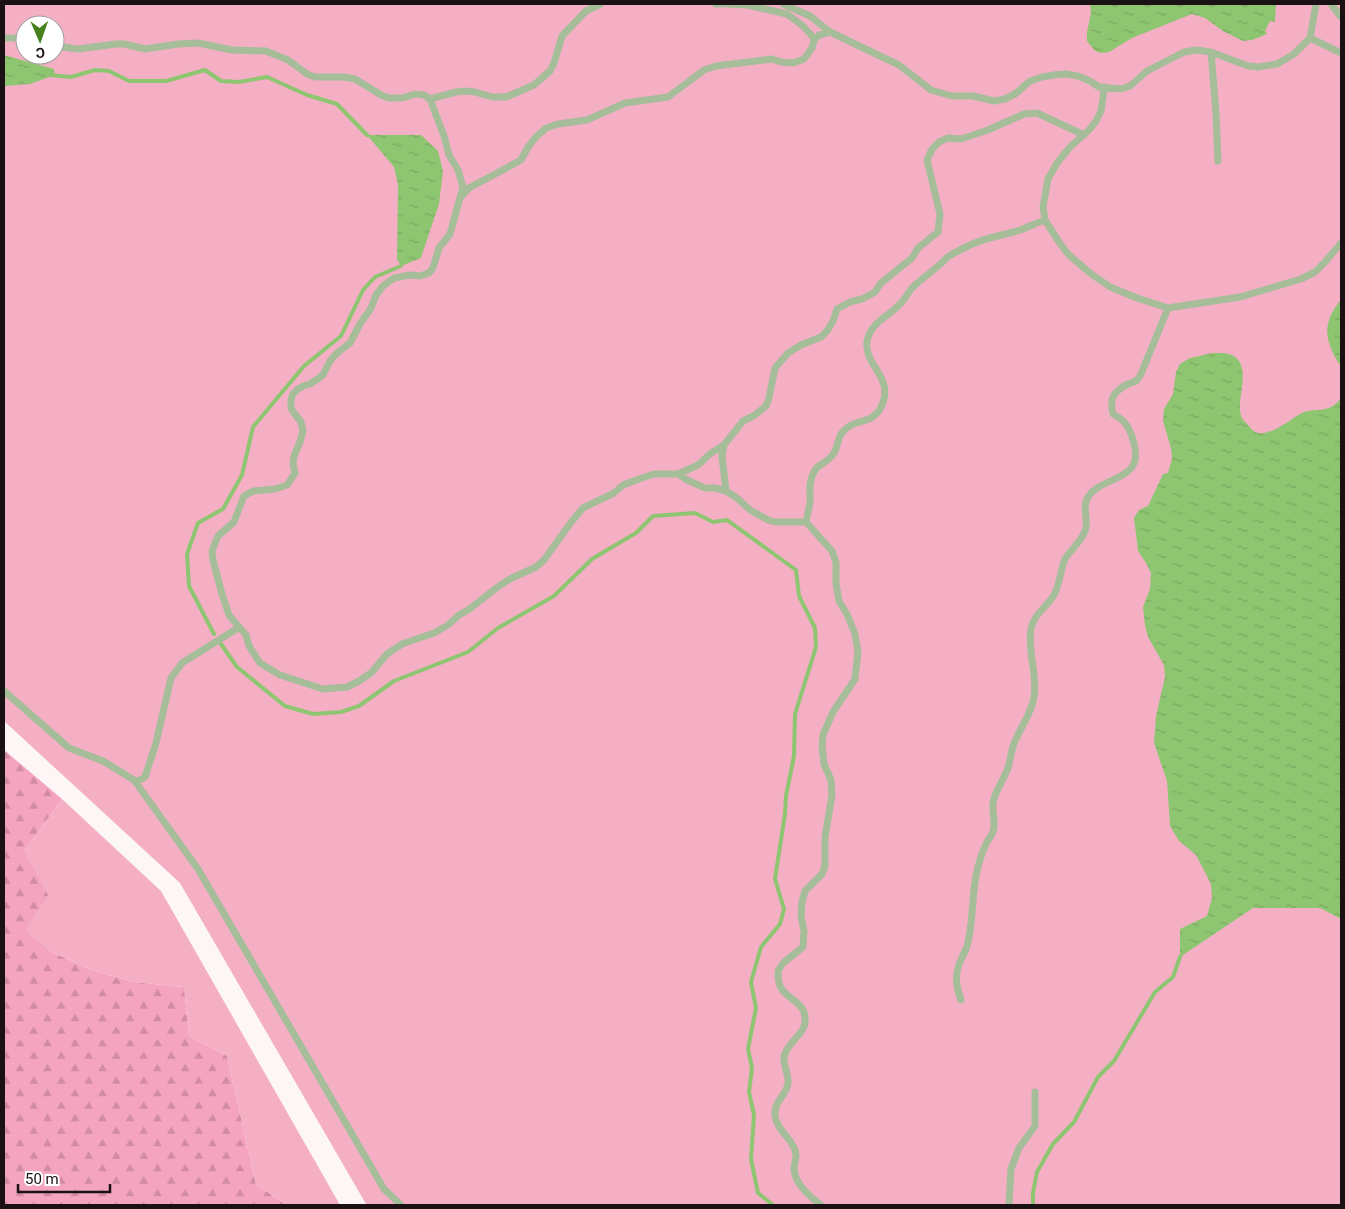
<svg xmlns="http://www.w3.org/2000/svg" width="1345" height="1209" font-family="Roboto,sans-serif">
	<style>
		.green { fill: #f5afc5; fill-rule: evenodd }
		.forest { fill: url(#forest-firs) }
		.water { fill: url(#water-ripples) }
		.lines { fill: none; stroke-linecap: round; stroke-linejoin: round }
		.stream { stroke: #8ec571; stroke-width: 4 }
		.lane { stroke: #a5bd99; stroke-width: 7 }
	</style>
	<defs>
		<pattern id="forest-firs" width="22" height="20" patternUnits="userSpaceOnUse" patternTransform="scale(1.25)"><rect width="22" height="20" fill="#f4a4be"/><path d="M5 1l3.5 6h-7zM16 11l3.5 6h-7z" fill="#d18ca2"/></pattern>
		<pattern id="water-ripples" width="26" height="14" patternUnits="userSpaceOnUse" patternTransform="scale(1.25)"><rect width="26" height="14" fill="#8ec571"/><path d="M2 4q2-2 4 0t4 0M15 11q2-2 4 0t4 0" fill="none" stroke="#7aa861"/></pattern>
	</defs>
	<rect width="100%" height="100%" fill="#fcf6f7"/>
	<path class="green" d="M 4,4 L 1341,4 L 1341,1205 L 367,1205 L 366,1204 L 180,883 L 4,721 ZM 25,25 L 55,25 L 55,55 L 25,55 Z
		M 62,799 L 161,891 L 340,1205 L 288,1205 L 256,1185 L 227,1056 L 189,1036 L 184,987 L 133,982 L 89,969 L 52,952 L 24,931 L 24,851 Z"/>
	<path class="forest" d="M 4,750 L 62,799 L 24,851 L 48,895 L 25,931 L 52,952 L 89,969 L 133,982 L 184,987 L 189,1036 L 227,1056 L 256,1185 L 288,1205 L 4,1205 Z"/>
	<path class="water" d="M 1090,4 L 1276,4 L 1275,22 L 1270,21 L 1265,31 L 1267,34 L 1252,40 L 1243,41 L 1223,31 L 1205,18 L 1192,14 L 1132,38 L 1109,52 L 1101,53 L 1095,51 L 1087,41 L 1087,32 L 1091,13 Z
		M 4,55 L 54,69 L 55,75 L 30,84 L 5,86 L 4,85 Z
		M 367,135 L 421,135 L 438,151 L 443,171 L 439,204 L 421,258 L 401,266 L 397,259 L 398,185 L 394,167 Z
		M 1341,300 L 1341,367 C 1337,360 1332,353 1330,345 C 1323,329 1330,312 1341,300 Z
		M 1212,353 C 1219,353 1227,352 1234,356 C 1253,369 1234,402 1242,418 C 1242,419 1247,424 1247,424 C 1250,427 1254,433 1259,433 C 1271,435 1290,420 1300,414 C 1313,406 1328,416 1341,398 L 1341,919 L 1320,908 L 1253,908 L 1180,957 L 1180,929 L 1207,916 L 1212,898 L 1211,884 L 1196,855 L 1179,841 L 1170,826 L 1167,781 L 1154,743 L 1156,716 L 1165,677 L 1164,665 L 1148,637 L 1145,626 L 1143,607 L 1150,589 L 1151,573 L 1146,563 L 1138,551 L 1134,518 L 1139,510 L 1148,506 L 1163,474 L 1168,473 L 1172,459 L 1171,448 L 1163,421 L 1164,409 L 1173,394 L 1176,372 L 1180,364 L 1190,358 Z"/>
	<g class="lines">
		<path class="stream" d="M 50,75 L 71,77 L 95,70 L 109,71 L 129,81 L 166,81 L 205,70 L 221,81 L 239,82 L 267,77 L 307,95 L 337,104 L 367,135
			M 214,634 L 189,586 L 187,554 L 198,523 L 223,509 L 242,475 L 253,427 L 304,366 L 341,336 L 363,290 L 375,277 L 401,266
			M 221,644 L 237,667 L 285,706 L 313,714 L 341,712 L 359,706 L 394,681 L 468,652 L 498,628 L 554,596 L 592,559 L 636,533 L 653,516 L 695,513 L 713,522 L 727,520 L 796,570 L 799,596 L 815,628 L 816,647 L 795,714 L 794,756 L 786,796 L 785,814 L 775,879 L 784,909 L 780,924 L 761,947 L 751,982 L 756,1008 L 748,1049 L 752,1068 L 749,1092 L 754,1115 L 751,1159 L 758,1193 L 773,1205
			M 1033,1205 L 1033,1193 L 1037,1172 L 1053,1144 L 1074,1122 L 1098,1077 L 1114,1061 L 1155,992 L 1173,977 L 1180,957"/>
		<path class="lane" d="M 716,4 L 723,4
			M 783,4 L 810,16 L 830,32 L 899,65 L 931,90 L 952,96 L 973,96 L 994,101 L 1005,99 L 1015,94 L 1030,81 L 1042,77 L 1054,75 L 1066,74 L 1078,76 L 1090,81 L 1099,87 L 1121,89 L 1130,86 L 1147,71 L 1184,52 L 1197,50 L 1211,52 L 1248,66 L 1258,67 L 1277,64 L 1294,54 L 1310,38 L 1316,4
			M 1331,4 L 1341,17
			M 4,38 L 16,38 L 25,41
			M 1310,38 L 1341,53
			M 814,40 L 819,35 L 830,32
			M 55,46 L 78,49 L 116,44 L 124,44 L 145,49 L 178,44 L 198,43 L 232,50 L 266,51 L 288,60 L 307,74 L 315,77 L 344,77 L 355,79 L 381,95 L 389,98 L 402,98 L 415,94 L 424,95 L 430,99 L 456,92 L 465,91 L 475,92 L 492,97 L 506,97 L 534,85 L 550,71 L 554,63 L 562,36 L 586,11 L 601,4
			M 1211,52 L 1216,113 L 1218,161
			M 1104,87 L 1103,98 L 1101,111 L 1096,121 L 1090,129 L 1070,147 L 1057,163 L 1048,179 L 1043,207 L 1045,220 L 1059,242 L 1068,254 L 1090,273 L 1110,287 L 1137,298 L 1168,308 L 1240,297 L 1301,279 L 1315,272 L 1325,262 L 1341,243
			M 430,99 L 444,136 L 449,155 L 458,170 L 463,187 L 450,234 L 439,248 L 433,268 L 429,273 L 420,276 L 410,275 L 394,278 L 383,286 L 376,295 L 371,308 L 360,324 L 350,343 L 337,353 L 330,361 L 323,375 L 310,384 L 303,386 L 298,389 L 293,394 L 291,400 L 291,408 L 294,413 L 301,422 L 303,431 L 300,442 L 294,456 L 293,464 L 295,473 L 287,485 L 275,489 L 253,491 L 244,496 L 234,522 L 218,536 L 212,551 L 213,560 L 222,594 L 229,615 L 246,635 L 249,646 L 260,663 L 280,675 L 323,689 L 347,687 L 359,681 L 371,673 L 387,654 L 402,644 L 434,633 L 448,625 L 459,615 L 468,610 L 499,586 L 510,579 L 536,567 L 544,560 L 572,521 L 583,508 L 614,493 L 623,485 L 639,479 L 654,474 L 678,474 L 687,480 L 705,488 L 715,488 L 726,491 L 737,498 L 750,510 L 768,520 L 775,522 L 806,522 L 832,551 L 836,562 L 836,583 L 839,601 L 847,614 L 855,634 L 858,652 L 855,679 L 833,712 L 823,735 L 822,746 L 824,764 L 831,780 L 832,795 L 825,837 L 825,866 L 822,874 L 805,891 L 802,902 L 801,916 L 804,931 L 803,947 L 783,963 L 778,971 C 778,976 778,982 780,986 C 786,1000 804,1000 805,1018 C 807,1034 787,1041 784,1057 C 783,1065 789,1075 788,1083 C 787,1095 774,1101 775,1114 C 775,1128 791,1138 795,1150 C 798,1157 794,1162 794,1169 C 795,1184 810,1197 821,1205
			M 460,198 L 469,188 L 521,160 L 528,147 L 536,137 L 546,128 L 558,124 L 587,120 L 625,103 L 668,97 L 704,70 L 716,66 L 772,59 L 781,62 L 793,63 L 804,59 L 812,48 L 814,40 L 813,37 L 803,26 L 787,14 L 747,5 L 728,4
			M 724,445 L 722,456 L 726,491
			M 678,474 L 698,465 L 711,453 L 724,445 L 743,421 L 755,415 L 766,406 L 769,398 L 775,368 L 788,353 L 801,345 L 821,337 L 827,331 L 833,321 L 837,309 L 850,302 L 862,299 L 875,292 L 881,283 L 912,258 L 918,248 L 938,232 L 940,214 L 927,160 L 932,149 L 939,142 L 948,138 L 961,139 L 988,130 L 1024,114 L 1037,113 L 1084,135
			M 806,522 C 807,516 809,509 810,503 C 811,489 807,485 815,470 C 820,463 830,461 834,453 C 840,442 836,436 848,427 C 859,419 872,423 880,409 C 897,378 864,367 867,342 C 870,323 886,318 898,306 C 904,301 907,294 912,288 C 920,280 929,274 938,266 C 942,263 945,259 949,256 C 960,250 972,243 983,240 C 995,236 1008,234 1020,230 C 1028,227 1036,223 1045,220
			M 4,691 L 69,748 L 103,761 L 134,780 L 198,869 L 384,1189 L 401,1205
			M 136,782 L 145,777 L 156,743 L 171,678 L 182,663 L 238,628
			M 961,1000 C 956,986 954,974 961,960 C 963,954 967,949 968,942 C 974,918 971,892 978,867 C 980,859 983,850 987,842 C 989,839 991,836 993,832 C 997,822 990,809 994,799 C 997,788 1004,779 1008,768 C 1011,758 1011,748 1016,739 C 1022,725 1032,712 1034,697 C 1038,675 1027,652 1031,629 C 1033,615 1047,607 1054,595 C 1060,584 1060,571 1065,559 C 1071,549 1081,542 1085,531 C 1089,522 1083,511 1086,502 C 1095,473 1148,486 1133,440 C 1129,427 1126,421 1113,414 C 1109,398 1114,391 1128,384 C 1130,383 1134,382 1136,381 C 1138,379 1140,376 1141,374 L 1168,308
			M 1009,1205 L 1011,1169 L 1019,1148 L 1035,1126 L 1035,1092"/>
	</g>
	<rect width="1345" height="1209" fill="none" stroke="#1b1114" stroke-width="10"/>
	<g transform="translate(40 40) rotate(178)"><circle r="24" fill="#ffffff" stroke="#a4a0a1"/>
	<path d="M0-4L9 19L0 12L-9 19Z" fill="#46811d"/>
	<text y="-8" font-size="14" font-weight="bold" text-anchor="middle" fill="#1b1114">С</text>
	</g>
	<path d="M18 1184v8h92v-8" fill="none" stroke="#1b1114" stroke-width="2.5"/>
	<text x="25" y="1184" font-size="15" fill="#1b1114" stroke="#ffffff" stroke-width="4" paint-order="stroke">50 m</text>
</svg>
